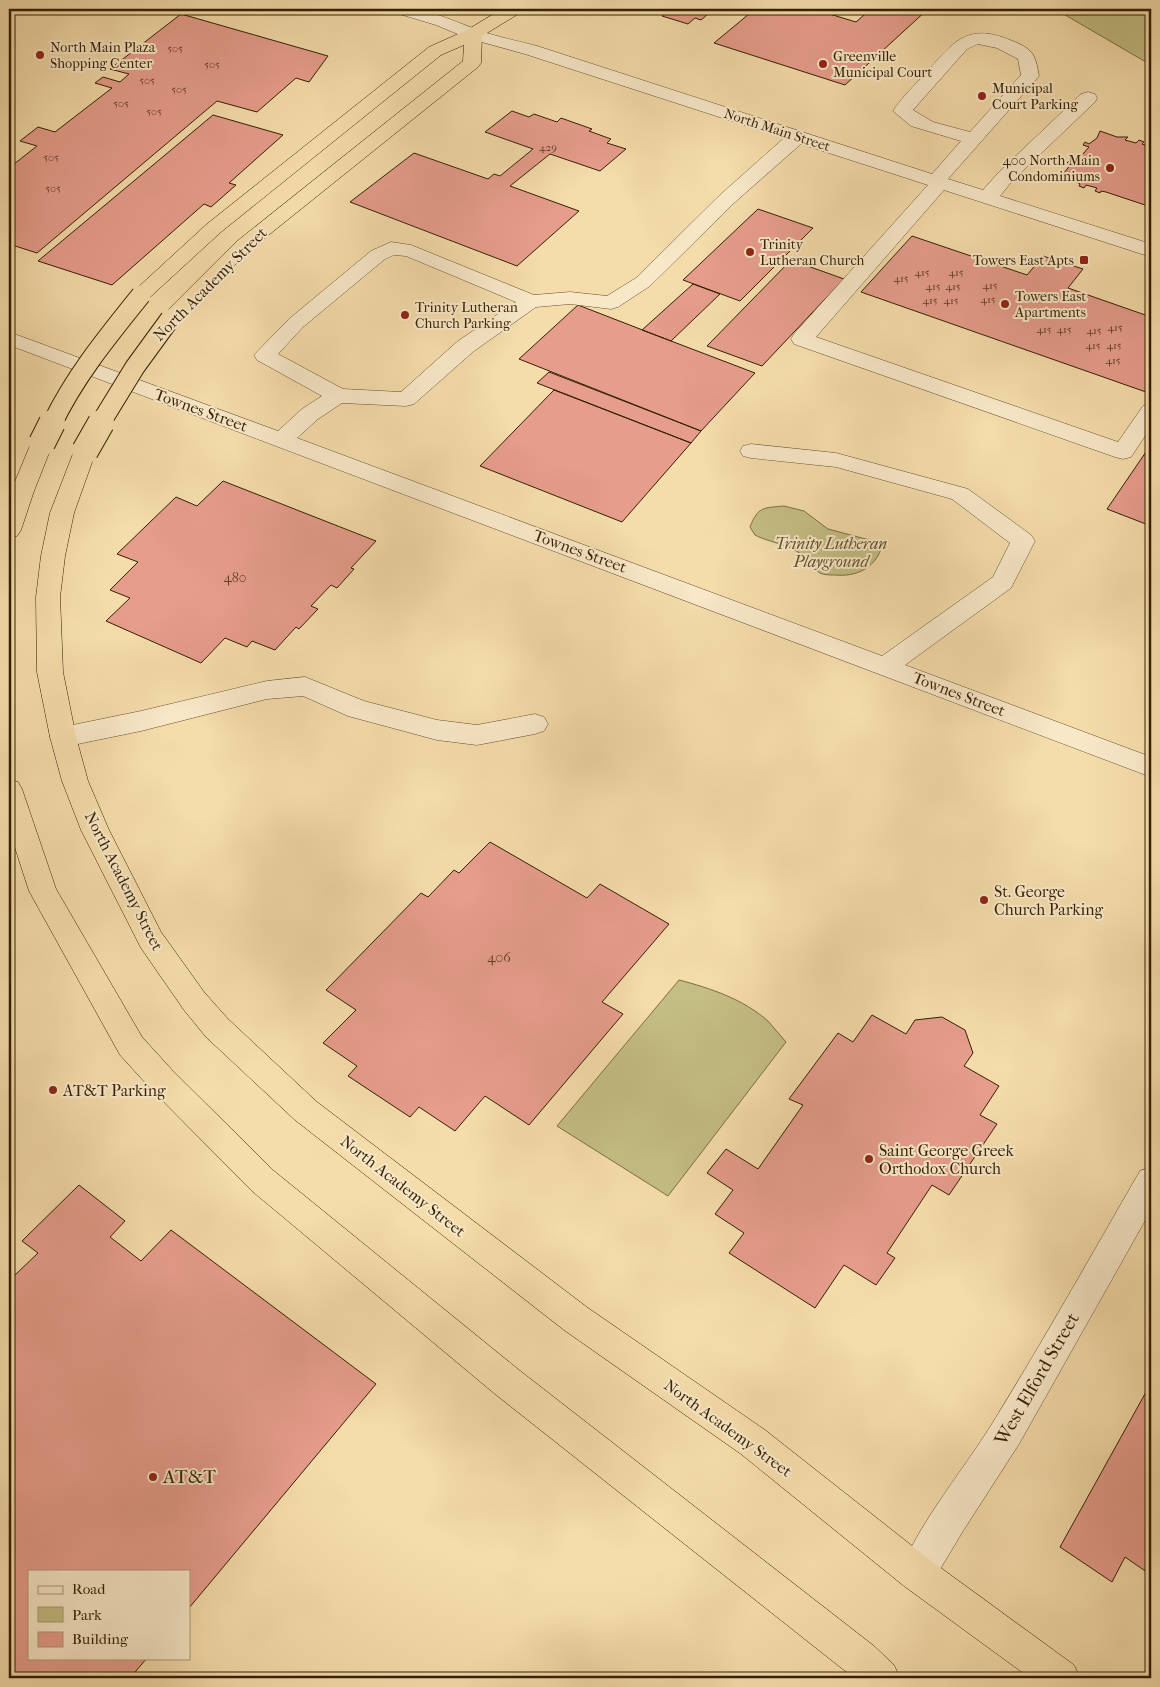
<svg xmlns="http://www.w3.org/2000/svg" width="1160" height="1687" font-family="'IM FELL French Canon',serif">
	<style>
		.green { fill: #c4be84; stroke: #7c6e43 }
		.building { fill: #e69d8c; stroke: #341f02 }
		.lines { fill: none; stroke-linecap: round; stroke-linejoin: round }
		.minor-casing { stroke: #644e2c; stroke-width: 1 }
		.highway-casing { stroke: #341f02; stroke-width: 1 }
		.minor { fill: #f8e8c8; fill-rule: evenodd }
		.highway { fill: #f5dcab; fill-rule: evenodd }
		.highway-bridge-far1-casing { stroke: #341f02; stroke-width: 21; stroke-linecap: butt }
		.highway-bridge-casing { stroke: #341f02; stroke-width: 28; stroke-linecap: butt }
		.highway-bridge-far1 { stroke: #f5dcab; stroke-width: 19 }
		.highway-bridge { stroke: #f5dcab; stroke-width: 26 }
		.poi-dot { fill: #8f2418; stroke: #f8e8c8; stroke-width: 2 }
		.labels { text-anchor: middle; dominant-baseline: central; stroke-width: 4; stroke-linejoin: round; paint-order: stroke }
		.far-number-label { font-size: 11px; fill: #603e24 }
		.far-poi-label { font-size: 14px; fill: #341f02; stroke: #f8e8c8; text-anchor: start }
		.far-street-label { font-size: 14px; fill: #341f02; stroke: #f8e8c8 }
		.number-label { font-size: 14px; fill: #603e24 }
		.street-label { font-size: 16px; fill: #341f02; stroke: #f8e8c8 }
		.park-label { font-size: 16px; font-style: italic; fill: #5f4f29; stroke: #f8e8c8 }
		.poi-label { font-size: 16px; fill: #341f02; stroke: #f8e8c8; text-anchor: start }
		.near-street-label { font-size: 19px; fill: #341f02; stroke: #f8e8c8 }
		.near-poi-label { font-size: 19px; fill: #341f02; stroke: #f8e8c8; text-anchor: start }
	</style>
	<rect width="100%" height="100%" fill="#f5dcab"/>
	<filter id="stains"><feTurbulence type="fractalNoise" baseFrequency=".004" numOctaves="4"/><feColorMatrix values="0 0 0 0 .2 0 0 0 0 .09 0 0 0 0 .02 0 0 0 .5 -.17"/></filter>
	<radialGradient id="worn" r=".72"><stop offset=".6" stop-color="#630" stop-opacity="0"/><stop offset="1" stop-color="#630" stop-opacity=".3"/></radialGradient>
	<path class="green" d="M 1055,9 L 1151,9 L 1151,65 Z
		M 784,506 L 804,511 L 828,529 L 877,542 L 881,549 C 874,569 855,577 835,575 C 830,575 824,575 820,573 C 810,567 806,557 798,552 C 784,543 768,542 755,535 L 750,527 C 758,506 764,508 784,506 Z
		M 679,980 C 710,988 743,999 768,1021 C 774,1028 780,1035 786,1042 L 668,1196 L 557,1126 Z"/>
	<path class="building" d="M 664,9 L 714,9 L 701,20 L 695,18 L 688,24 L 662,16 L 669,10 Z
		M 755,9 L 813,9 L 856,22 L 871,9 L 928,9 L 845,85 L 714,43 Z
		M 181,14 L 328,56 L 309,82 L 296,78 L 257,112 L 217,101 L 37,253 L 9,244 L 9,168 L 37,146 L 20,141 L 38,127 L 55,132 L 112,88 L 95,83 L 103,77 L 120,82 L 129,74 L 110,69 Z
		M 512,111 L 529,117 L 534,114 L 557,122 L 561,118 L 592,129 L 589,131 L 611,139 L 607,143 L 626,149 L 600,171 L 550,154 L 510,186 L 579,211 L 517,266 L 350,202 L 414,153 L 488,179 L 494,174 L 500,176 L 533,149 L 485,132 Z
		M 213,115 L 283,135 L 229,183 L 236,185 L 211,207 L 204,204 L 112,285 L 38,261 Z
		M 1100,131 L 1117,137 L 1128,137 L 1125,140 L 1136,143 L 1139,140 L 1144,142 L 1142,144 L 1151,147 L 1151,207 L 1106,192 L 1101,191 L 1100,193 L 1095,191 L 1097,188 L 1086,185 L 1084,188 L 1079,186 L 1080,184 L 1077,182 L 1060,178 L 1071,164 L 1067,163 L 1069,161 L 1075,163 L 1089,147 L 1083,145 L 1085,142 L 1089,144 L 1097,138 Z
		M 758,209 L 813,228 L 740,301 L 683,280 Z
		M 912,236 L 1027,275 L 1043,256 L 1083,269 L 1068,288 L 1151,317 L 1151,385 L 1146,392 L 861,292 Z
		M 791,260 L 844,279 L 762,366 L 707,346 Z
		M 693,284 L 720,294 L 671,341 L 642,330 Z
		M 578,305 L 671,341 L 755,373 L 701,431 L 519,359 Z
		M 549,372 L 701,431 L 691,443 L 537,383 Z
		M 554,390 L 691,443 L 622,522 L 480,466 Z
		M 1150,446 L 1151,447 L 1151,526 L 1107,509 Z
		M 223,481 L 376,541 L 351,568 L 354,569 L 337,588 L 331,585 L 311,606 L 318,609 L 299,629 L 296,627 L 275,650 L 252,641 L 247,647 L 225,638 L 201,663 L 106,621 L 130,598 L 110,590 L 138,562 L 117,554 L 176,497 L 197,506 Z
		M 490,842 L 587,898 L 600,884 L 669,924 L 602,1002 L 623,1014 L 529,1125 L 485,1096 L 455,1131 L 419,1107 L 410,1117 L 348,1076 L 357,1066 L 323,1043 L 356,1010 L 326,990 L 421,893 L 428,897 L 454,870 L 459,873 Z
		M 872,1015 L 906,1034 L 915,1020 L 942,1017 L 965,1030 L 973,1053 L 964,1066 L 999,1086 L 980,1115 L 997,1124 L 949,1195 L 932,1185 L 887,1253 L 895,1258 L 876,1285 L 844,1265 L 815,1308 L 729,1253 L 744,1233 L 715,1214 L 733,1190 L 707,1173 L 726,1149 L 758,1169 L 803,1105 L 789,1099 L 838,1033 L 853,1042 Z
		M 79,1185 L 125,1221 L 110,1237 L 141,1261 L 171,1230 L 376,1384 L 189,1608 L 189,1571 L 29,1571 L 29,1658 L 147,1658 L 130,1678 L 9,1678 L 9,1273 L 14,1276 L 38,1253 L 22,1241 Z
		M 1151,1383 L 1151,1575 L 1125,1557 L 1112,1582 L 1060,1547 Z"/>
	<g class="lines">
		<defs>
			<path id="minor" d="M 393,9 C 426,7 448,19 478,30 C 497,37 518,41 537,46 L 932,174 L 961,141 L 911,126 L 893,111 C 902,97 915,85 926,73 C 953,43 966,22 1010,40 C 1033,49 1035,53 1039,76 L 948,179 L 983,190 L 999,172 L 1081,94 L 1088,92 L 1095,94 L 1097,98 L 1095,102 L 1013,180 L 1000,196 L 1151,244 L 1151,257 L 944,190 L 816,337 L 1118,442 L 1143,406 L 1151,404 L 1151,427 L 1131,457 L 1123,459 L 1115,457 L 794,344 L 791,339 L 794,334 L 928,185 L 801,144 L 734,203 L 650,286 L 618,307 L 611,309 L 570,304 L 536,307 L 474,351 L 414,404 L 406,406 L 342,403 L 318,419 L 297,438 L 882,656 L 993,577 L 1010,543 L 952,499 L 836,467 L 751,458 L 743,456 L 740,451 L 743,446 L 751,444 L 836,453 L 968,489 L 1031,535 L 1035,541 L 1011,588 L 905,665 L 1151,757 L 1151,777 L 9,345 L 9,332 L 278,431 L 302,409 L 322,396 L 257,360 L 254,355 L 289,319 L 371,251 L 391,242 L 411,245 L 534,295 L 570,292 L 607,296 L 636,278 L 720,195 L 784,138 L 525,54 L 467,38 L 436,25 L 396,13 ZM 978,44 L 997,48 L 1018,59 L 1021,75 L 970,132 L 933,122 L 913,110 L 967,49 ZM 394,255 L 406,256 L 516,302 L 458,341 L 401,392 L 343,389 L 278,354 L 303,327 L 385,259 Z
				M 305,677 L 364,701 L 437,720 L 477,725 L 535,714 L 544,717 L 548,724 L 544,731 L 535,734 L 477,745 L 437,740 L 348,716 L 303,696 L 267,699 L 141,731 L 63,747 L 54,744 L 50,737 L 54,730 L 63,727 L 141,711 L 267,681 Z
				M 1151,1167 L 1151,1210 L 1019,1444 L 963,1531 L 930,1586 L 917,1591 L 904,1586 L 899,1573 C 922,1518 964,1470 995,1419 C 1045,1338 1092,1254 1140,1171 Z"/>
			<path id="highway" d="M 502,9 L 523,9 L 520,13 L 482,36 L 481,63 L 478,67 L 250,250 L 177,323 L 170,325 L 163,323 L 159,319 L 236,242 L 463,61 L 464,45 L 441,55 L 221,232 L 148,299 L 141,301 L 134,299 L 131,295 L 134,291 L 207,224 L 429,47 L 467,30 Z
				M 42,436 L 50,438 L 53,443 L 34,491 L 21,530 L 17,536 L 9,538 L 9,496 L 31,443 L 34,438 Z
				M 85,444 L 93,446 L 96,451 L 74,513 L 65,556 L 60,597 L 63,672 L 76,737 L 88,781 L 109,830 L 161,932 L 204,992 L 228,1019 L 317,1102 L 588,1308 L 765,1430 L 930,1560 L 1074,1665 L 1080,1678 L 1030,1678 L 904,1586 L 741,1454 L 564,1330 L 295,1120 L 206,1037 L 184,1010 L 141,948 L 81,830 L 62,781 L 50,737 L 37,672 L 36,597 L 41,556 L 50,513 L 74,451 L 77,446 Z
				M 9,779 L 18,782 L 22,789 L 56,889 L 142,1037 L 173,1071 L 274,1171 L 519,1370 L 874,1646 L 894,1665 L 900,1678 L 854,1678 L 495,1394 L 252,1191 L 151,1089 L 120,1055 L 29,891 L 9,829 Z"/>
		</defs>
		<use href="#minor" class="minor-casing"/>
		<use href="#highway" class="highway-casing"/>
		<use href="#minor" class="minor"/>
		<use href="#highway" class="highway"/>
		<defs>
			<path id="highway-bridge-far1" d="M 52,424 C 75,376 108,336 141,295
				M 100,424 L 135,367 L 170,319"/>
			<path id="highway-bridge" d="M 42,443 L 52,423
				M 85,451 L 101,423"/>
		</defs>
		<use href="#highway-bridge-far1" class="highway-bridge-far1-casing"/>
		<use href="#highway-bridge" class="highway-bridge-casing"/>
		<use href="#highway-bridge-far1" class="highway-bridge-far1"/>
		<use href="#highway-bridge" class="highway-bridge"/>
	</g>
	<g class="poi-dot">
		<circle cx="40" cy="55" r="5"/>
		<circle cx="823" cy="64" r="5"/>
		<circle cx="982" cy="96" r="5"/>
		<circle cx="1110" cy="168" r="5"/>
		<circle cx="750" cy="252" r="5"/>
		<rect x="1079" y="255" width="10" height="10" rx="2.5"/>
		<circle cx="1005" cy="304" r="5"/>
		<circle cx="405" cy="315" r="5"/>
		<circle cx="984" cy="900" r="5"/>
		<circle cx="53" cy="1090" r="5"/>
		<circle cx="869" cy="1159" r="5"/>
		<circle cx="153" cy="1477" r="5"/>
	</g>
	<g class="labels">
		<g class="far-number-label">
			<text x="175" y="48">505</text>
			<text x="212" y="64">505</text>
			<text x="147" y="80">505</text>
			<text x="179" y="89">505</text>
			<text x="121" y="103">505</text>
			<text x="154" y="111">505</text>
			<text x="548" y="147">429</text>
			<text x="51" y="157">505</text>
			<text x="53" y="188">505</text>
			<text x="922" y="272">415</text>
			<text x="956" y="272">415</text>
			<text x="901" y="278">415</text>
			<text x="990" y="285">415</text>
			<text x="933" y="286">415</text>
			<text x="953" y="286">415</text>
			<text x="988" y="299">415</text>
			<text x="930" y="300">415</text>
			<text x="951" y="300">415</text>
			<text x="1115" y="327">415</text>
			<text x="1044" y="329">415</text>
			<text x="1064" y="329">415</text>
			<text x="1094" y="330">415</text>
			<text x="1093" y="345">415</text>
			<text x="1114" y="345">415</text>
			<text x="1113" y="360">415</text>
		</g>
		<g class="far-poi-label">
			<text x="50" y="47">North Main Plaza<tspan x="50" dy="16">Shopping Center</tspan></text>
			<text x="833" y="56">Greenville<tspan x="833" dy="16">Municipal Court</tspan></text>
			<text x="992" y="88">Municipal<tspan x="992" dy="16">Court Parking</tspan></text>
			<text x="1100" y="160" text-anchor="end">400 North Main<tspan x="1100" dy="16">Condominiums</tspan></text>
			<text x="760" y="244">Trinity<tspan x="760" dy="16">Lutheran Church</tspan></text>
			<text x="1074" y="260" text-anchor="end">Towers East Apts</text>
			<text x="1015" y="296">Towers East<tspan x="1015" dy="16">Apartments</tspan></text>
			<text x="415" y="307">Trinity Lutheran<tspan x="415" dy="16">Church Parking</tspan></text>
		</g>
		<g class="far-street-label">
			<text transform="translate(777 130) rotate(18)">North Main Street</text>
		</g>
		<g class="number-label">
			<text x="235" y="577">480</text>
			<text x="499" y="957">406</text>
		</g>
		<g class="street-label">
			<text transform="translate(210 284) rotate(-45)">North Academy Street</text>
			<text transform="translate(201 410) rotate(20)">Townes Street</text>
			<text transform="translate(580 551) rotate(20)">Townes Street</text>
			<text transform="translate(959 694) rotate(21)">Townes Street</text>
			<text transform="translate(124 881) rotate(63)">North Academy Street</text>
			<text transform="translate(403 1186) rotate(38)">North Academy Street</text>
			<text transform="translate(728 1428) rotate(36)">North Academy Street</text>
		</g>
		<g class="park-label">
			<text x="831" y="543">Trinity Lutheran<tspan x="831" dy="18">Playground</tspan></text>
		</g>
		<g class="poi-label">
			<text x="994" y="891">St. George<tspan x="994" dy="18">Church Parking</tspan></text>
			<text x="63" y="1090">AT&amp;T Parking</text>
			<text x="879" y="1150">Saint George Greek<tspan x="879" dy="18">Orthodox Church</tspan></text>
		</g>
		<g class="near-street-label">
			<text transform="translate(1037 1379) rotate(-60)">West Elford Street</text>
		</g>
		<g class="near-poi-label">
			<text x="163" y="1477">AT&amp;T</text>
		</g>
	</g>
	<rect width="1160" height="1687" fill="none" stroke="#f5dcab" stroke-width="30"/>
	<rect x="10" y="10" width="1140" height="1667" fill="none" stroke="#341f02" stroke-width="2.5"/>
	<rect x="15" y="15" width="1130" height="1657" fill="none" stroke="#341f02"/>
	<rect x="28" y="1570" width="162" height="90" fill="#f8e8c8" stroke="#aa9879"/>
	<rect x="38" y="1586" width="25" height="8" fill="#f8e8c8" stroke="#aa9879"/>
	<text x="72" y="1594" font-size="15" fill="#341f02">Road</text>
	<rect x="38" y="1607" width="25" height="15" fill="#c4be84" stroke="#aa9879"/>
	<text x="72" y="1620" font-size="15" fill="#341f02">Park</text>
	<rect x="38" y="1632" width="25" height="15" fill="#e69d8c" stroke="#aa9879"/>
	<text x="72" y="1644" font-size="15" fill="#341f02">Building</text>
	<rect width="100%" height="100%" filter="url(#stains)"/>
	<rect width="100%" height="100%" fill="url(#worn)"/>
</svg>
